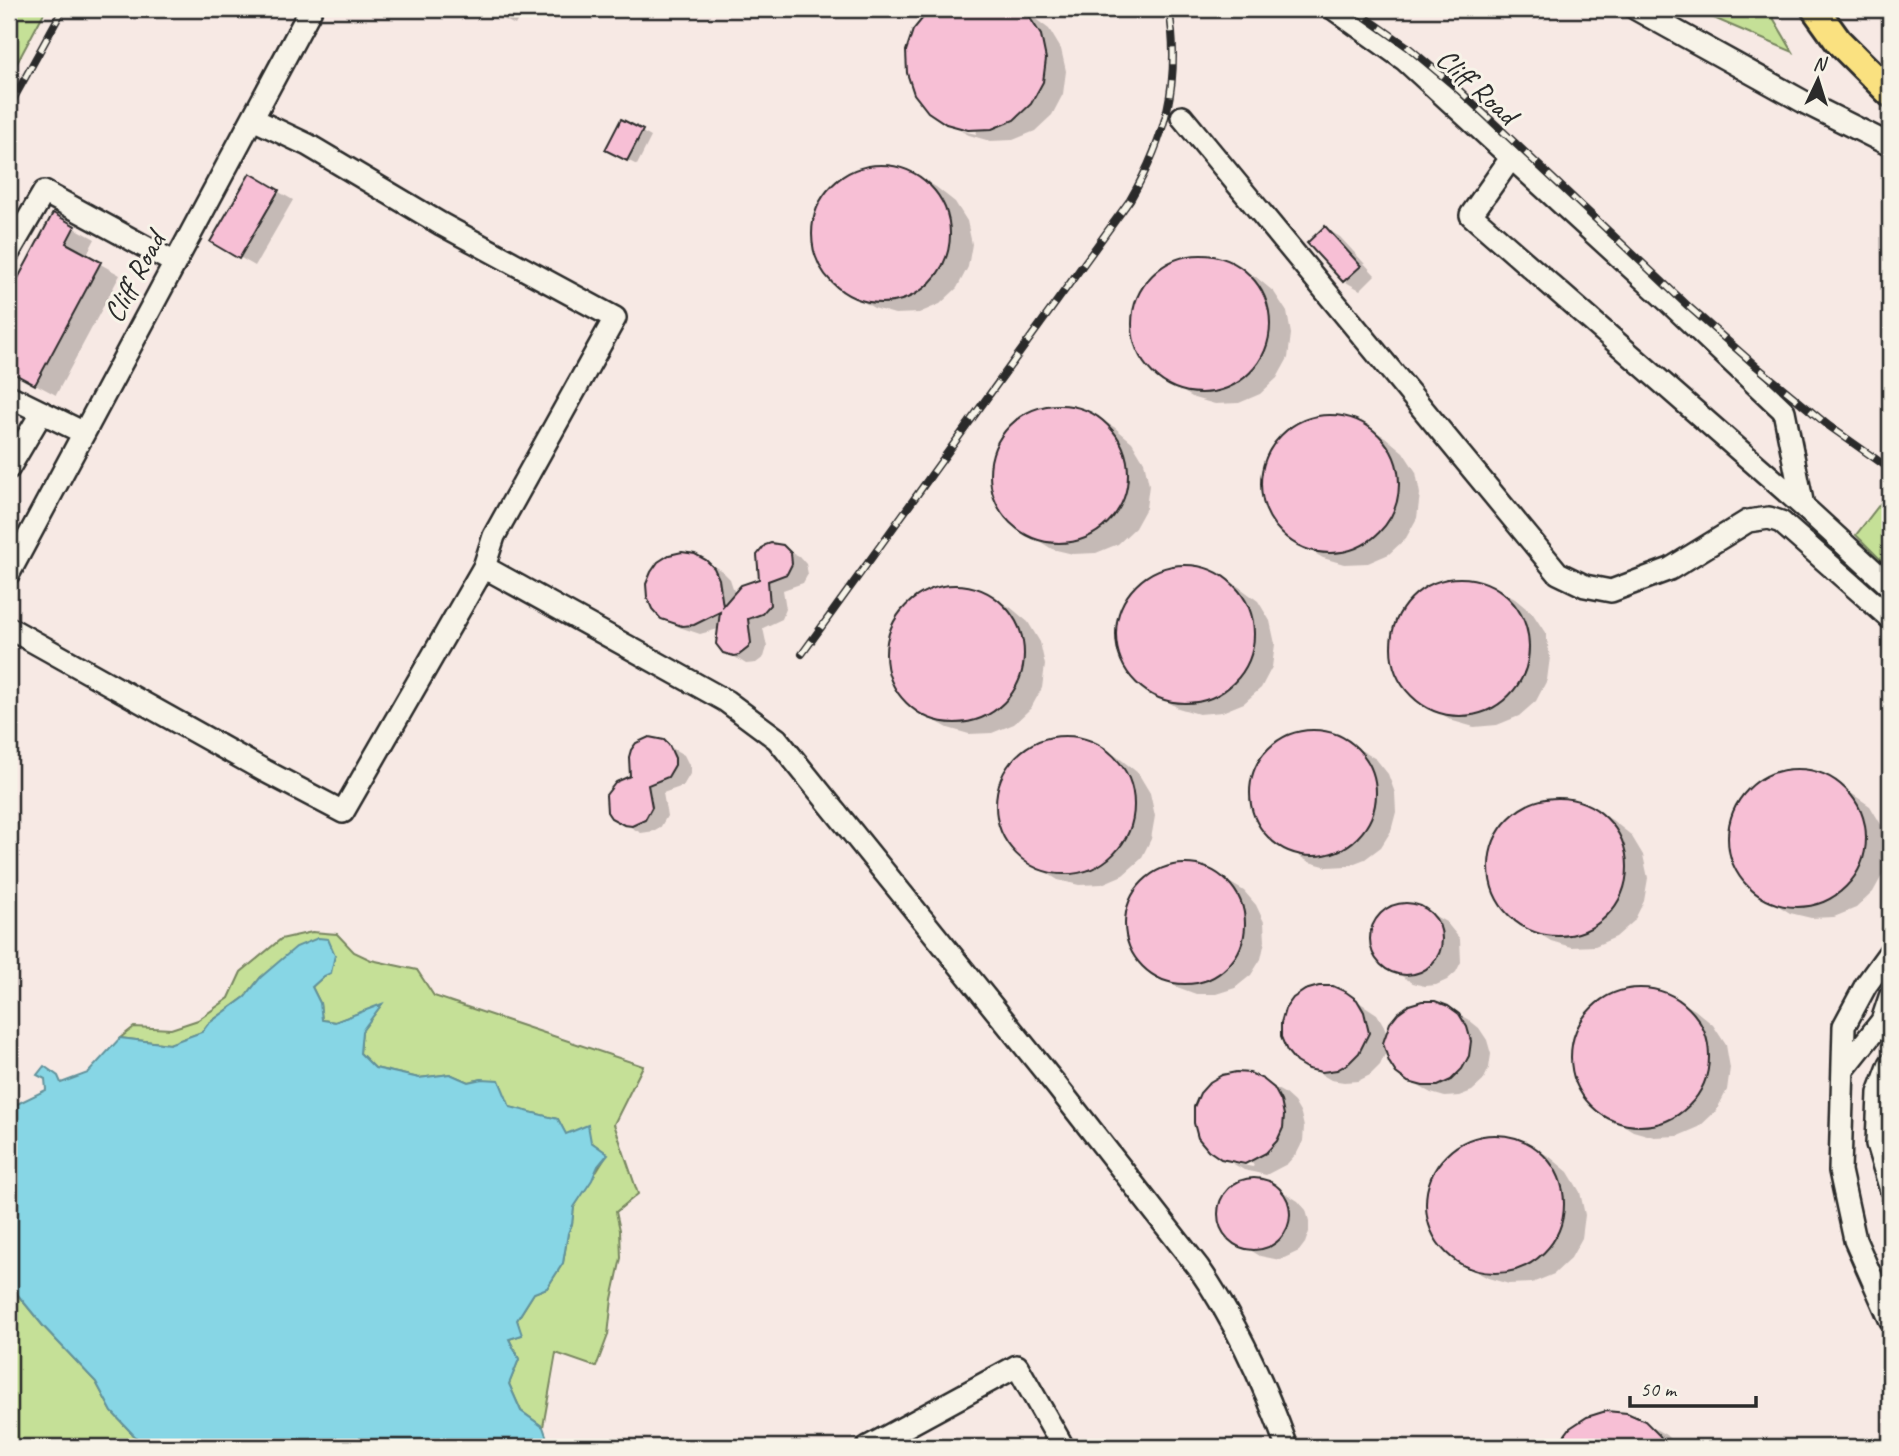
<svg xmlns="http://www.w3.org/2000/svg" width="1899" height="1456" font-family="Caveat,sans-serif">
	<style>
		.green { fill: #c5e097; stroke: #788661; stroke-width: 2 }
		.water { fill: #87d6e5; stroke: #62929b; stroke-width: 2 }
		.shadow { fill: #0003 }
		.building { fill: #f7bfd5; stroke: #2b2b2b; stroke-width: 2 }
		.lines { fill: none; stroke-linecap: round; stroke-linejoin: round }
		.minor-casing { stroke: #2b2b2b; stroke-width: 26 }
		.major-casing { stroke: #2b2b2b; stroke-width: 32 }
		.minor { stroke: #f7f3e8; stroke-width: 21 }
		.major { stroke: #fae180; stroke-width: 26 }
		.rail-casing { stroke: #2b2b2b; stroke-width: 8 }
		.rail { stroke: #f7f3e8; stroke-width: 5; stroke-dasharray: 16; stroke-linecap: butt }
		.labels { text-anchor: middle; dominant-baseline: central; stroke-width: 6; stroke-linejoin: round; paint-order: stroke }
		.street-label { font-size: 30px; fill: #2b2b2b; stroke: #f7f3e8 }
	</style>
	<rect width="100%" height="100%" fill="#f7e9e4"/>
	<filter id="ink" filterUnits="userSpaceOnUse"><feTurbulence type="fractalNoise" baseFrequency=".0143" numOctaves="2"/><feDisplacementMap in="SourceGraphic" scale="14" xChannelSelector="R" yChannelSelector="G"/><feConvolveMatrix kernelMatrix="1 2 1 2 8 2 1 2 1" color-interpolation-filters="sRGB"/></filter>
	<g filter="url(#ink)">
		<path class="green" d="M 9,9 L 46,9 L 9,78 Z
			M 1693,9 L 1768,9 L 1793,52 Z
			M 1890,491 L 1890,569 L 1856,535 Z
			M 312,932 L 337,934 L 354,952 L 371,960 L 417,970 L 434,996 L 643,1066 L 614,1124 L 638,1194 L 616,1212 L 620,1230 L 621,1258 L 612,1299 L 608,1335 L 596,1367 L 556,1353 L 543,1427 L 521,1411 L 509,1384 L 519,1359 L 509,1339 L 521,1335 L 517,1320 L 534,1293 L 547,1288 L 563,1263 L 568,1233 L 572,1224 L 574,1207 L 607,1154 L 591,1142 L 566,1135 L 558,1119 L 509,1107 L 482,1079 L 468,1082 L 450,1074 L 419,1078 L 375,1068 L 360,1053 L 362,1031 L 381,1005 L 335,1022 L 322,1020 L 320,1003 L 312,987 L 324,976 L 261,977 L 245,997 L 208,1024 L 202,1032 L 170,1044 L 120,1038 L 134,1027 L 171,1029 L 198,1020 L 229,998 L 241,972 L 281,939 Z
			M 17,1294 L 44,1327 L 96,1382 L 112,1412 L 145,1447 L 9,1447 L 9,1299 Z"/>
		<path class="water" d="M 318,938 L 328,939 L 335,955 L 331,973 L 324,976 L 312,987 L 320,1003 L 322,1020 L 335,1022 L 382,1004 L 362,1031 L 360,1053 L 375,1068 L 419,1078 L 450,1074 L 468,1082 L 482,1079 L 499,1080 L 510,1107 L 558,1119 L 566,1134 L 588,1125 L 591,1142 L 608,1154 L 598,1166 L 592,1180 L 574,1207 L 572,1224 L 568,1233 L 563,1263 L 547,1288 L 534,1293 L 517,1320 L 522,1335 L 509,1339 L 519,1359 L 509,1384 L 521,1411 L 543,1427 L 550,1447 L 145,1447 L 112,1412 L 96,1382 L 44,1327 L 9,1284 L 9,1108 L 46,1090 L 45,1079 L 37,1075 L 44,1066 L 58,1076 L 61,1083 L 88,1073 L 120,1038 L 169,1044 L 202,1032 L 208,1024 L 245,997 L 261,977 L 296,947 Z"/>
		<path class="shadow" d="M 494,9 L 524,9 L 515,25 L 492,13 Z
			M 933,9 L 1022,9 L 1049,29 L 1061,49 L 1066,71 L 1063,94 L 1052,115 L 1035,131 L 1013,140 L 990,141 L 969,135 L 959,130 L 976,134 L 977,131 L 947,123 L 927,13 Z
			M 642,132 L 651,137 L 637,165 L 617,155 Z
			M 871,167 L 892,167 L 915,175 L 936,187 L 955,202 L 967,221 L 972,244 L 968,267 L 957,288 L 940,304 L 919,313 L 895,314 L 874,308 L 853,296 L 835,283 L 821,266 L 814,246 L 814,224 L 820,204 L 833,186 L 850,173 Z
			M 251,176 L 293,200 L 255,266 L 213,242 Z
			M 53,216 L 95,239 L 86,256 L 120,275 L 56,395 L 9,370 L 9,298 Z
			M 1325,228 L 1340,237 L 1375,275 L 1360,290 L 1344,281 L 1309,243 Z
			M 1191,257 L 1212,257 L 1234,265 L 1256,277 L 1274,292 L 1287,312 L 1291,334 L 1288,358 L 1277,378 L 1260,394 L 1239,403 L 1215,404 L 1194,398 L 1173,386 L 1155,374 L 1141,356 L 1134,336 L 1134,315 L 1140,294 L 1153,277 L 1170,264 Z
			M 1048,407 L 1070,407 L 1092,415 L 1114,427 L 1132,442 L 1144,462 L 1149,485 L 1146,508 L 1135,528 L 1118,544 L 1096,553 L 1073,554 L 1052,549 L 1031,536 L 1012,524 L 999,507 L 992,486 L 992,465 L 998,444 L 1010,427 L 1028,414 Z
			M 1320,417 L 1341,417 L 1363,425 L 1385,437 L 1403,452 L 1416,472 L 1420,494 L 1417,518 L 1406,538 L 1389,554 L 1368,563 L 1344,564 L 1323,558 L 1302,546 L 1283,534 L 1270,517 L 1263,496 L 1263,475 L 1269,454 L 1282,437 L 1299,424 Z
			M 782,547 L 799,556 L 806,564 L 808,574 L 803,583 L 783,590 L 786,609 L 782,619 L 763,628 L 767,647 L 764,657 L 756,663 L 746,664 L 720,648 L 716,637 L 718,629 L 700,634 L 679,627 L 662,617 L 705,561 L 722,571 L 730,579 L 735,594 L 761,580 Z
			M 1174,566 L 1196,566 L 1218,574 L 1239,587 L 1258,601 L 1270,621 L 1275,644 L 1272,667 L 1261,688 L 1244,703 L 1222,712 L 1199,714 L 1178,708 L 1138,683 L 1125,666 L 1118,646 L 1117,624 L 1124,604 L 1136,586 L 1154,573 Z
			M 1471,579 L 1493,587 L 1515,599 L 1533,614 L 1546,634 L 1550,657 L 1547,680 L 1536,701 L 1519,716 L 1497,725 L 1474,727 L 1453,721 L 1432,708 L 1414,696 L 1400,679 L 1393,659 L 1393,637 L 1399,617 L 1412,599 L 1429,586 L 1450,580 Z
			M 944,587 L 966,587 L 988,595 L 1010,607 L 1028,622 L 1040,642 L 1045,665 L 1042,688 L 1031,708 L 1014,724 L 992,733 L 969,734 L 948,728 L 926,716 L 908,704 L 895,687 L 888,666 L 887,645 L 893,624 L 906,606 L 923,594 Z
			M 1315,731 L 1336,736 L 1376,759 L 1388,774 L 1395,793 L 1396,812 L 1391,831 L 1381,847 L 1365,859 L 1347,866 L 1328,867 L 1309,862 L 1271,839 L 1258,822 L 1251,801 L 1252,780 L 1260,760 L 1275,744 L 1294,734 Z
			M 1054,738 L 1075,738 L 1098,746 L 1119,758 L 1138,773 L 1150,793 L 1155,816 L 1151,839 L 1141,859 L 1123,875 L 1102,884 L 1079,885 L 1058,880 L 1018,855 L 1005,838 L 998,817 L 997,796 L 1003,775 L 1016,758 L 1033,745 Z
			M 656,739 L 684,755 L 690,767 L 690,774 L 683,786 L 663,793 L 667,816 L 660,828 L 655,831 L 641,833 L 613,817 L 632,777 Z
			M 1786,771 L 1808,771 L 1830,779 L 1870,806 L 1882,826 L 1887,849 L 1884,872 L 1873,892 L 1856,908 L 1834,917 L 1811,918 L 1790,913 L 1769,900 L 1750,888 L 1737,871 L 1730,850 L 1729,829 L 1736,808 L 1748,791 L 1766,778 Z
			M 1547,800 L 1568,800 L 1591,808 L 1612,820 L 1631,835 L 1643,855 L 1648,878 L 1644,901 L 1634,921 L 1616,937 L 1595,946 L 1571,947 L 1551,941 L 1511,917 L 1498,900 L 1491,879 L 1490,858 L 1496,837 L 1509,820 L 1526,807 Z
			M 1187,865 L 1205,868 L 1244,891 L 1256,905 L 1264,922 L 1265,941 L 1261,959 L 1251,975 L 1235,988 L 1216,994 L 1196,994 L 1177,987 L 1156,975 L 1140,962 L 1130,945 L 1126,925 L 1129,905 L 1137,889 L 1151,876 L 1168,867 Z
			M 1402,905 L 1414,905 L 1424,910 L 1446,922 L 1460,939 L 1461,962 L 1456,972 L 1447,980 L 1436,985 L 1424,986 L 1413,983 L 1382,964 L 1375,955 L 1371,945 L 1371,933 L 1375,923 L 1382,914 L 1391,908 Z
			M 1630,990 L 1651,990 L 1674,998 L 1695,1010 L 1713,1025 L 1726,1045 L 1730,1068 L 1727,1090 L 1716,1111 L 1699,1127 L 1678,1136 L 1654,1137 L 1633,1131 L 1594,1107 L 1581,1090 L 1573,1069 L 1573,1048 L 1579,1027 L 1592,1009 L 1609,997 Z
			M 1345,993 L 1377,1014 L 1384,1026 L 1387,1037 L 1447,1008 L 1469,1020 L 1479,1028 L 1487,1040 L 1491,1054 L 1489,1068 L 1483,1081 L 1472,1091 L 1459,1096 L 1445,1097 L 1431,1093 L 1409,1081 L 1387,1050 L 1380,1065 L 1370,1075 L 1358,1081 L 1344,1082 L 1331,1080 L 1297,1060 Z
			M 1262,1081 L 1284,1093 L 1294,1102 L 1301,1114 L 1304,1127 L 1303,1141 L 1297,1153 L 1287,1164 L 1266,1175 L 1244,1170 L 1232,1163 L 1253,1167 L 1254,1164 L 1222,1157 Z
			M 1484,1137 L 1506,1137 L 1528,1145 L 1550,1157 L 1568,1172 L 1580,1192 L 1585,1215 L 1582,1238 L 1571,1258 L 1554,1274 L 1532,1283 L 1509,1284 L 1488,1278 L 1466,1266 L 1448,1254 L 1435,1237 L 1428,1216 L 1428,1195 L 1434,1174 L 1446,1157 L 1464,1144 Z
			M 1249,1179 L 1267,1182 L 1298,1201 L 1306,1210 L 1309,1221 L 1309,1232 L 1305,1243 L 1299,1251 L 1280,1260 L 1260,1256 L 1229,1237 L 1223,1227 L 1220,1216 L 1221,1205 L 1226,1195 L 1234,1187 Z
			M 1645,1423 L 1666,1435 L 1678,1447 L 1559,1447 Z
			M 1831,1445 L 1852,1445 L 1860,1447 L 1823,1447 Z"/>
		<path class="building" d="M 930,9 L 1021,9 L 1028,15 L 1041,35 L 1046,59 L 1043,82 L 1031,104 L 1014,120 L 992,129 L 968,130 L 946,124 L 928,112 L 914,94 L 907,73 L 906,51 L 913,30 Z
			M 621,119 L 643,130 L 627,161 L 605,150 Z
			M812 234a69 69 0 1 1 138 0a69 69 0 1 1-138 0Z
			M 250,173 L 279,190 L 239,259 L 210,242 Z
			M 53,213 L 75,226 L 66,243 L 101,262 L 35,385 L 9,371 L 9,295 Z
			M 1325,226 L 1361,266 L 1343,282 L 1307,243 Z
			M1132 324a69 69 0 1 1 138 0a69 69 0 1 1-138 0Z
			M990 474a69 69 0 1 1 138 0a69 69 0 1 1-138 0Z
			M1261 484a69 69 0 1 1 138 0a69 69 0 1 1-138 0Z
			M 771,543 L 783,545 L 791,553 L 792,564 L 787,574 L 768,581 L 770,605 L 762,614 L 748,619 L 751,643 L 748,648 L 739,655 L 734,656 L 723,653 L 716,644 L 720,612 L 694,625 L 682,626 L 661,619 L 652,609 L 647,597 L 646,584 L 651,572 L 658,562 L 669,555 L 682,552 L 695,554 L 706,560 L 714,568 L 719,579 L 723,606 L 741,585 L 759,579 L 757,555 L 765,545 Z
			M1116 634a69 69 0 1 1 138 0a69 69 0 1 1-138 0Z
			M1391 647a69 69 0 1 1 138 0a69 69 0 1 1-138 0Z
			M886 654a69 69 0 1 1 138 0a69 69 0 1 1-138 0Z
			M1250 793a63 63 0 1 1 126 0a63 63 0 1 1-126 0Z
			M996 805a69 69 0 1 1 138 0a69 69 0 1 1-138 0Z
			M 649,737 L 664,740 L 669,745 L 675,758 L 675,765 L 668,777 L 648,785 L 652,807 L 645,820 L 632,826 L 624,825 L 611,818 L 607,812 L 606,795 L 616,782 L 630,776 L 629,757 L 631,750 L 636,743 Z
			M1728 838a69 69 0 1 1 138 0a69 69 0 1 1-138 0Z
			M1489 867a69 69 0 1 1 138 0a69 69 0 1 1-138 0Z
			M1125 924a60 60 0 1 1 120 0a60 60 0 1 1-120 0Z
			M1370 939a36 36 0 1 1 72 0a36 36 0 1 1-72 0Z
			M 1319,986 L 1333,986 L 1346,992 L 1357,1000 L 1364,1012 L 1369,1033 L 1359,1053 L 1349,1063 L 1337,1070 L 1322,1072 L 1308,1069 L 1296,1062 L 1287,1051 L 1281,1037 L 1281,1023 L 1285,1009 L 1293,998 L 1305,990 Z
			M1571 1057a69 69 0 1 1 138 0a69 69 0 1 1-138 0Z
			M 1422,1001 L 1435,1001 L 1448,1006 L 1459,1014 L 1467,1027 L 1471,1041 L 1469,1056 L 1462,1069 L 1451,1080 L 1438,1086 L 1423,1086 L 1408,1082 L 1396,1073 L 1389,1062 L 1383,1043 L 1390,1023 L 1398,1013 L 1409,1005 Z
			M 1236,1072 L 1250,1073 L 1263,1079 L 1274,1088 L 1281,1101 L 1284,1115 L 1283,1128 L 1277,1141 L 1266,1153 L 1245,1164 L 1221,1159 L 1208,1150 L 1198,1138 L 1194,1123 L 1194,1107 L 1200,1093 L 1210,1082 L 1222,1075 Z
			M1426 1204a69 69 0 1 1 138 0a69 69 0 1 1-138 0Z
			M1218 1214a36 36 0 1 1 72 0a36 36 0 1 1-72 0Z
			M 1606,1411 L 1627,1413 L 1645,1421 L 1660,1436 L 1666,1447 L 1556,1447 L 1570,1428 L 1587,1417 Z"/>
		<g class="lines">
			<defs>
				<path id="minor" d="M 1334,9 L 1405,60 L 1669,302 L 1784,411 L 1803,506 L 1890,586
					M 1636,9 L 1804,102 L 1890,145
					M 1182,117 L 1558,573 L 1585,586 L 1611,591 L 1670,569 L 1748,521 L 1769,518 L 1781,522 L 1890,618
					M 253,119 L 308,145 L 441,224 L 615,318 L 494,536 L 484,567
					M 1511,158 L 1471,215 L 1803,506
					M 9,252 L 44,192 L 175,263
					M 9,396 L 84,433
					M 9,468 L 42,412
					M 9,573 L 311,9
					M 9,628 L 265,771 L 343,812 L 484,567 L 726,701 L 777,739 L 1056,1085 L 1198,1267 C 1237,1323 1264,1383 1287,1447
					M 1890,952 L 1866,985 L 1844,1026 L 1840,1171 L 1855,1240 L 1890,1319
					M 1890,1064 L 1879,1093 L 1877,1144 L 1890,1187
					M 1843,1070 L 1882,1021 L 1890,997
					M 868,1447 L 1017,1366 L 1063,1447"/>
				<path id="major" d="M 1815,9 L 1838,41 L 1890,93"/>
			</defs>
			<use href="#minor" class="minor-casing"/>
			<use href="#major" class="major-casing"/>
			<use href="#minor" class="minor"/>
			<use href="#major" class="major"/>
			<defs>
				<path id="rail" d="M 1354,9 L 1408,47 L 1459,90 L 1688,306 L 1756,366 L 1829,426 L 1890,469
					M 9,107 L 63,9
					M 802,654 L 1130,200 C 1166,138 1181,80 1169,9"/>
			</defs>
			<use href="#rail" class="rail-casing"/>
			<use href="#rail" class="rail"/>
		</g>
	</g>
	<g class="labels">
		<g class="street-label">
			<text transform="translate(1477 86) rotate(42)">Cliff Road</text>
			<text transform="translate(134 277) rotate(-62)">Cliff Road</text>
		</g>
	</g>
	<rect width="1899" height="1456" fill="none" stroke="#f7f3e8" stroke-width="35"/>
	<rect x="18" y="18" width="1864" height="1421" fill="none" stroke="#2b2b2b" stroke-width="2.5" filter="url(#ink)"/>
	<g transform="translate(1818 80) rotate(4)" stroke="#f7f3e8" stroke-width="5" paint-order="stroke">
	<path d="M0-5L12 26L0 18L-12 26Z" fill="#2b2b2b"/>
	<text y="-10" font-size="19" font-weight="bold" text-anchor="middle" fill="#2b2b2b">N</text>
	</g>
	<path d="M1630 1396v10h126v-10" fill="none" stroke="#2b2b2b" stroke-width="3.5"/>
	<text x="1640" y="1396" font-size="21" fill="#2b2b2b" stroke="#f7f3e8" stroke-width="5" paint-order="stroke">50 m</text>
</svg>
